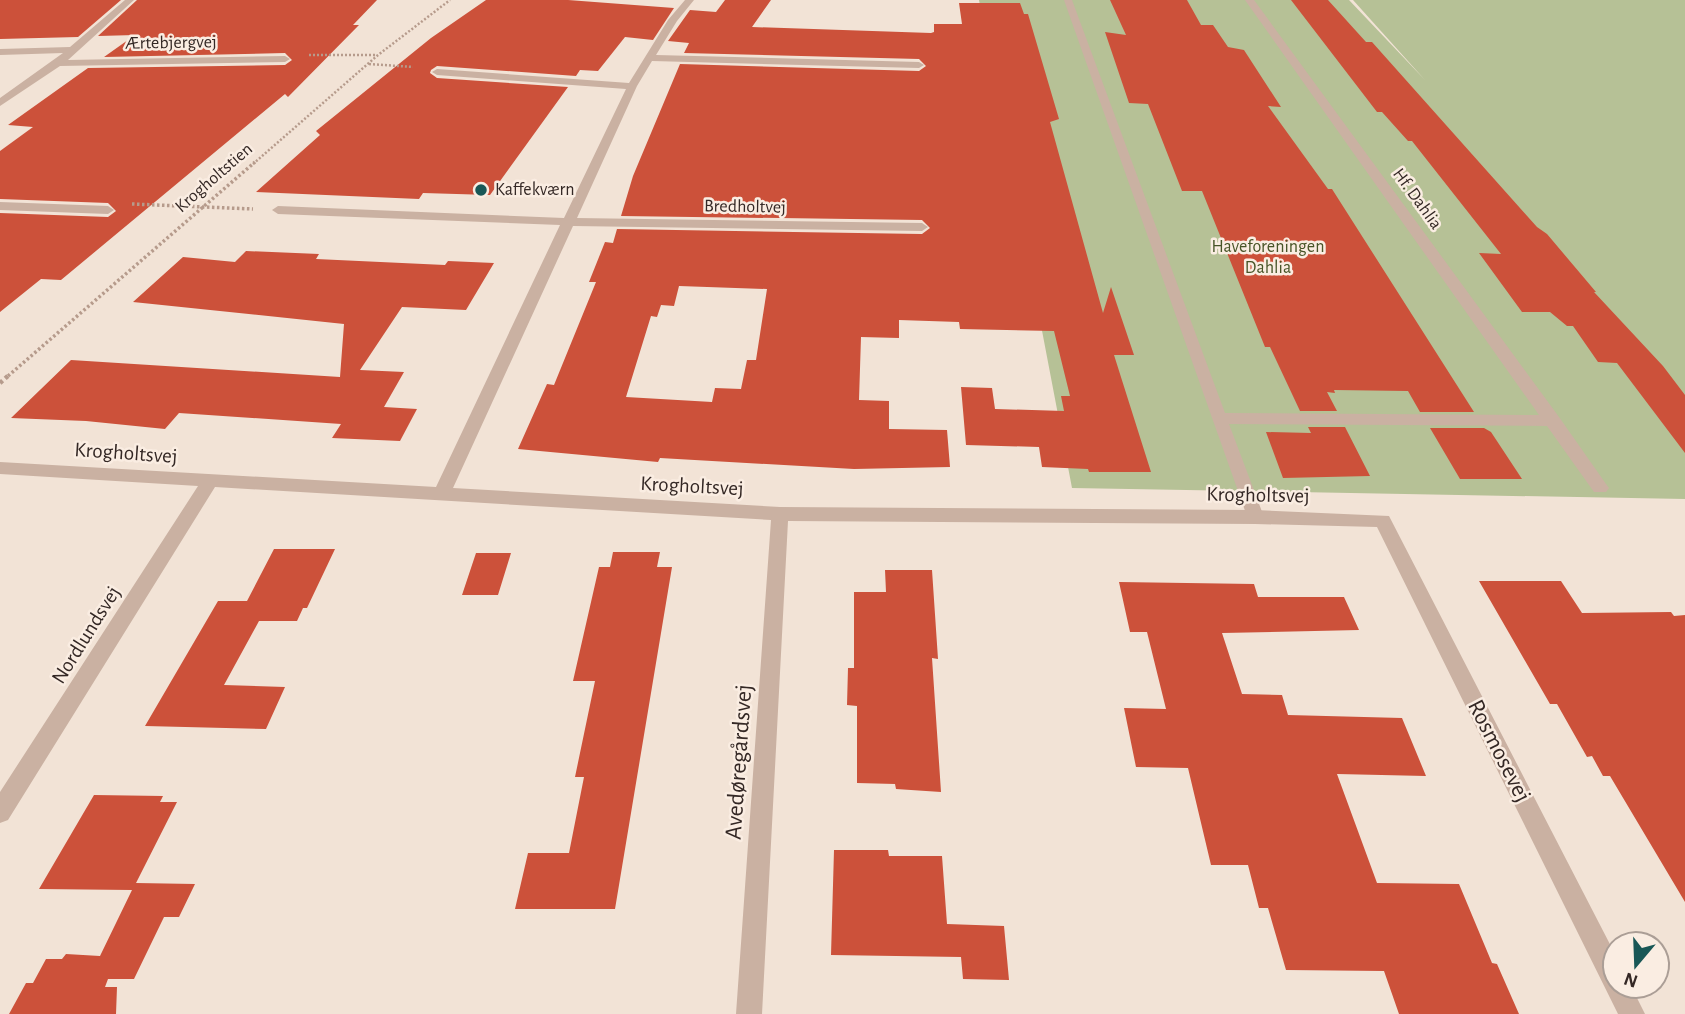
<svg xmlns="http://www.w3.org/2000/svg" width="1685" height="1014" font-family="'Alegreya Sans',sans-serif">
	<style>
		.green { fill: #b6c196 }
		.building { fill: #cc513a; fill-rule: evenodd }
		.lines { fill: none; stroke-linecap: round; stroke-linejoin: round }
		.path-far2 { stroke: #b69b8c; stroke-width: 2.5; stroke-dasharray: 2 2; stroke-linecap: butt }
		.path-far1 { stroke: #b69b8c; stroke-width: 3.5; stroke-dasharray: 2.5 2.5; stroke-linecap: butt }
		.path { stroke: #b69b8c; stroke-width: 4.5; stroke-dasharray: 3.5 3.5; stroke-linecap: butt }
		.service { fill: #cab1a2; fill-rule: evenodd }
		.minor { fill: #cab1a2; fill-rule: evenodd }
		.poi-dot { fill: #195756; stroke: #faede2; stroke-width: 2.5 }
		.labels { text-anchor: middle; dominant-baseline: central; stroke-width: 5; stroke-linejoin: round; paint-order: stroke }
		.far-street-label { font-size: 18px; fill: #342825; stroke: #faede2 }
		.far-poi-label { font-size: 18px; fill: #342825; stroke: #faede2; text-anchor: start }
		.far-park-label { font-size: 18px; fill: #475427; stroke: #faede2 }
		.street-label { font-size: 21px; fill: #342825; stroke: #faede2 }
		.near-street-label { font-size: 24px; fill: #342825; stroke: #faede2 }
	</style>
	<rect width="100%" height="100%" fill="#f2e3d6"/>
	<path class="green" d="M 979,0 L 1349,0 L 1425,80 L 1353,0 L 1685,0 L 1685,499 L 1072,488 Z"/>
	<path class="building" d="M 0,0 L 121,0 L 78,37 L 0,39 Z
		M 137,0 L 377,0 L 353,25 L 359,25 L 288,97 L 285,94 L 61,280 L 41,279 L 0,312 L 0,213 L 108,217 L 116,211 L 108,203 L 0,199 L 0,151 L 33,127 L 8,125 L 88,68 L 285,65 L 292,60 L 285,53 L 104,57 L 135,35 L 98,36 Z
		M 486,0 L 568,0 L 674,8 L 653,40 L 625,37 L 598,71 L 580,70 L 576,76 L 437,66 L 431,70 L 430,73 L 437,78 L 568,87 L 490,195 L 423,193 L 419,199 L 256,192 L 320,135 L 316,131 L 431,38 Z
		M 725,0 L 771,0 L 752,27 L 931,33 L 934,32 L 934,24 L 962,24 L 959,3 L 1020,3 L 1024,14 L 1028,14 L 1059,119 L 1050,122 L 1103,313 L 1111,287 L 1134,355 L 1114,355 L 1151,472 L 1089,472 L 1088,469 L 1042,467 L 1039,447 L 966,445 L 961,387 L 992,388 L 995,409 L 1064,411 L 1061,396 L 1070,396 L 1054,331 L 960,329 L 959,322 L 899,320 L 899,338 L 861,337 L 859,400 L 889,401 L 889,429 L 947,430 L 950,467 L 854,469 L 660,458 L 658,462 L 518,449 L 547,384 L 554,385 L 596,282 L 589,282 L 605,242 L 613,243 L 617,229 L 922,234 L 930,228 L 922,220 L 621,216 L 633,176 L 680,64 L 919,71 L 926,66 L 919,59 L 684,53 L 689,43 L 668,41 L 690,10 L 716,12 ZM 679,286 L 767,289 L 756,360 L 747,360 L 741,389 L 715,388 L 712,402 L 626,397 L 651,316 L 657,317 L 661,305 L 674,306 Z
		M 1110,0 L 1187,0 L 1201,25 L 1213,25 L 1228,47 L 1244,50 L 1281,107 L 1268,106 L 1328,189 L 1332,189 L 1474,412 L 1420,412 L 1408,391 L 1334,390 L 1335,393 L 1327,392 L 1337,411 L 1300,411 L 1270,347 L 1265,347 L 1202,191 L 1182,191 L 1148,104 L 1129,103 L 1105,32 L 1126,35 Z
		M 1291,0 L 1328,0 L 1366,42 L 1372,42 L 1537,227 L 1547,234 L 1596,292 L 1594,292 L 1663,366 L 1685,395 L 1685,453 L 1617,363 L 1598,362 L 1573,326 L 1567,326 L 1550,312 L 1522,312 L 1479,253 L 1501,254 L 1412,141 L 1408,141 L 1382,112 L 1377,112 Z
		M 246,251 L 319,254 L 316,259 L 445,265 L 448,261 L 494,263 L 466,310 L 402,307 L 360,370 L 404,372 L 384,407 L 417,409 L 400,441 L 332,438 L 341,424 L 179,413 L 165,429 L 86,421 L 11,418 L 71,360 L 340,377 L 344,324 L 133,302 L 183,257 L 235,262 Z
		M 1308,427 L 1345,427 L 1370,476 L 1283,478 L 1266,432 L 1311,433 Z
		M 1430,428 L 1484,428 L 1491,432 L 1522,479 L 1460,479 Z
		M 274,549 L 335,549 L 307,608 L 303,608 L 297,621 L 259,621 L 224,685 L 285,687 L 266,729 L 145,726 L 218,601 L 247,601 Z
		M 613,552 L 660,552 L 657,567 L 672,567 L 615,909 L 515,909 L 528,853 L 569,853 L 584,777 L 575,777 L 595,681 L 573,681 L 599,567 L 610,567 Z
		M 476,553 L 511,553 L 498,595 L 462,595 Z
		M 885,570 L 932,570 L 938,659 L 932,658 L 941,792 L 896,789 L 895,784 L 857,783 L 857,706 L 847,705 L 848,668 L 854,668 L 854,592 L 886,592 Z
		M 1479,581 L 1561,581 L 1582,613 L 1671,612 L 1674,616 L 1685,615 L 1685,902 L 1610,776 L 1603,776 L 1592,756 L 1587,757 L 1557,704 L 1550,704 Z
		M 1119,582 L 1254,584 L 1258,597 L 1344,597 L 1359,630 L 1222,633 L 1242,694 L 1282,695 L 1288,715 L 1402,718 L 1426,776 L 1337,774 L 1377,883 L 1459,884 L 1492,963 L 1497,964 L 1519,1014 L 1399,1014 L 1384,971 L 1286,970 L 1268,908 L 1259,908 L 1248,865 L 1211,865 L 1188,768 L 1136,767 L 1124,708 L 1166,709 L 1147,632 L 1130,632 Z
		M 94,795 L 163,796 L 160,802 L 177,802 L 136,883 L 195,884 L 179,917 L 164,917 L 134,979 L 108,979 L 105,987 L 117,987 L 116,1014 L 9,1014 L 26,983 L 33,983 L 46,959 L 62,959 L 66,954 L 100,956 L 132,890 L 39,889 Z
		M 834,850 L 888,850 L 889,856 L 942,856 L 947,924 L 1004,926 L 1009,980 L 963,979 L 961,957 L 831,955 Z"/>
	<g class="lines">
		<path class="path-far2" d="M 309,55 L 377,55
			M 369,64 L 413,67
			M 253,164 L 378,55 L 450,0"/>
		<path class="path-far1" d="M 132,204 L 253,209
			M 8,376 L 255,162"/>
		<path class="path" d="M 0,383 L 10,374"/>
		<path class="service" d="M 1064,0 L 1072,0 L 1225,413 L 1539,415 L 1245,0 L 1254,0 L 1559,417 L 1606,484 L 1609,488 L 1606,492 L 1594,492 L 1547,426 L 1229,424 L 1264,517 L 1261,522 L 1249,522 Z"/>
		<path class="minor" d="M 125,0 L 134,0 L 68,60 L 285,56 L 290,59 L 285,62 L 60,66 L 0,106 L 0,98 L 63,53 L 0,55 L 0,49 L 70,47 Z
			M 685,0 L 694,0 L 677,21 L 656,55 L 919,62 L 924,65 L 919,68 L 652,61 L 637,86 L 577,218 L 922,223 L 928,227 L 922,231 L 573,226 L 453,488 L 780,507 L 1255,510 L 1389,516 L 1615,954 L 1615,986 L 1631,986 L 1645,1014 L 1618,1014 L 1377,527 L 1255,524 L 788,521 L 762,1014 L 736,1014 L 771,520 L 215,487 L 8,820 L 0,823 L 0,792 L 198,486 L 0,474 L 0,462 L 436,487 L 560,225 L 278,214 L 272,210 L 278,206 L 564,218 L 626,89 L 437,75 L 432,72 L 437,69 L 629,83 L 668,20 Z
			M 0,202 L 108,206 L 114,210 L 108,214 L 0,210 Z"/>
	</g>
	<circle class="poi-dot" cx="481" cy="190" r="7"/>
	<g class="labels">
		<g class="far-street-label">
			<text transform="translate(171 43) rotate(-1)">Ærtebjergvej</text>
			<text transform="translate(214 178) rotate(-41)">Krogholtstien</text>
			<text transform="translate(1417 199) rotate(54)">Hf. Dahlia</text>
			<text transform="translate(745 207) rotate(1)">Bredholtvej</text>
		</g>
		<g class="far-poi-label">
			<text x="495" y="190">Kaffekværn</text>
		</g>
		<g class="far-park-label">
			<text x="1268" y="247">Haveforeningen<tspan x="1268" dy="21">Dahlia</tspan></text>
		</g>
		<g class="street-label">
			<text transform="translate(126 453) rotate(4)">Krogholtsvej</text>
			<text transform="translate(692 486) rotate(3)">Krogholtsvej</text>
			<text transform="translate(1258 495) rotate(1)">Krogholtsvej</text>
			<text transform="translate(86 635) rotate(-58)">Nordlundsvej</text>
		</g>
		<g class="near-street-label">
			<text transform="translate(1499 751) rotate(63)">Rosmosevej</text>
			<text transform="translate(739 762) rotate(-86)">Avedøregårdsvej</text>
		</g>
	</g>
	<g transform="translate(1636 965) rotate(199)"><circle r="33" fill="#faede2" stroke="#ab9e96" stroke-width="2"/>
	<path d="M0-5L12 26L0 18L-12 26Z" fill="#195756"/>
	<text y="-10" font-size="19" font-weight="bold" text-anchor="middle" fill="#342825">N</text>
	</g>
</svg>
